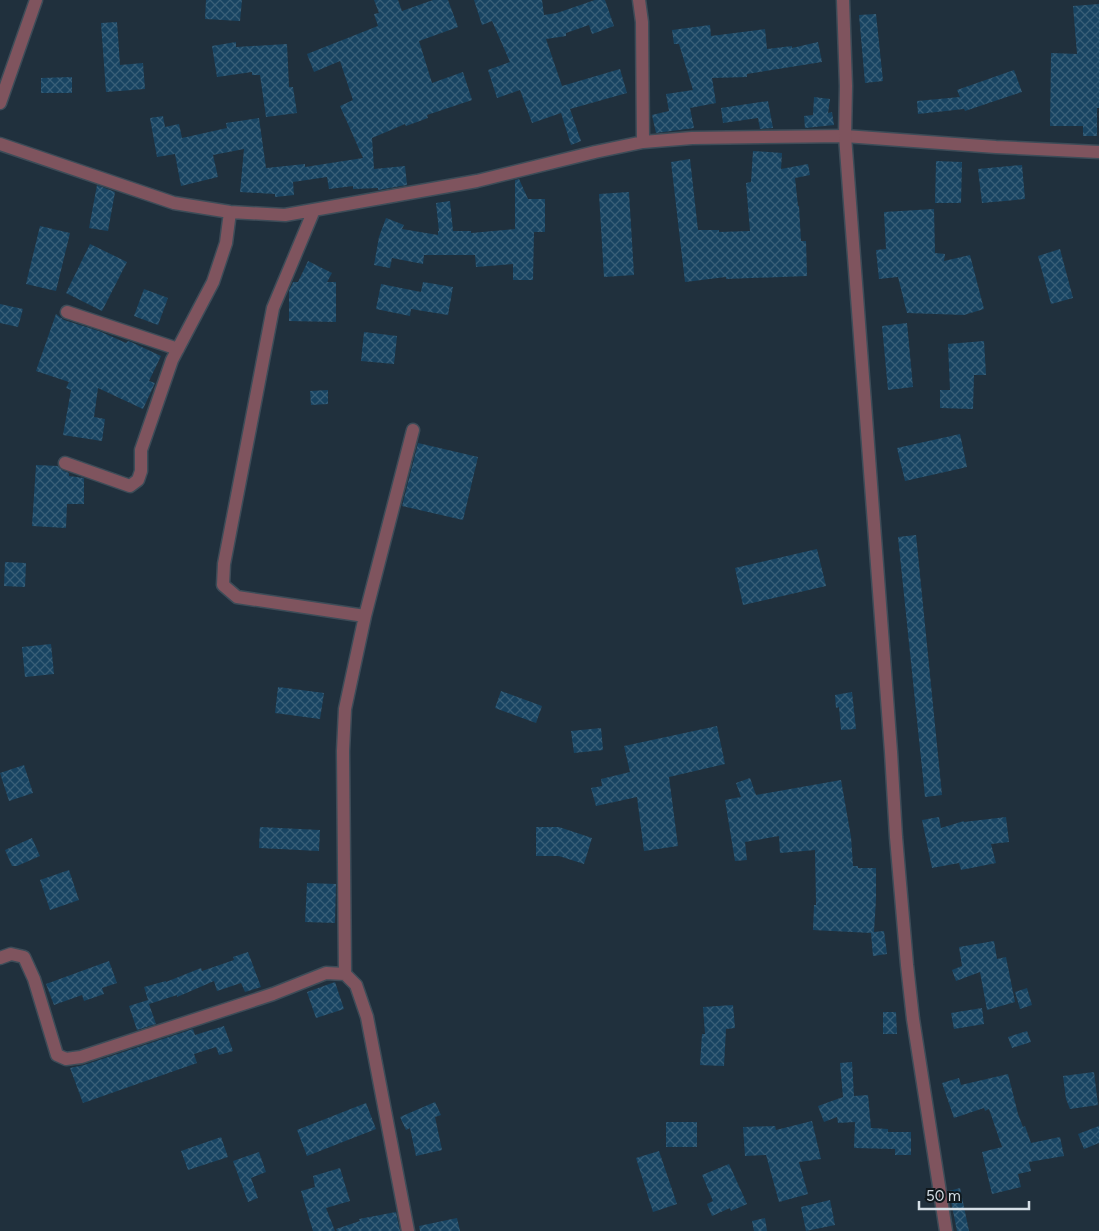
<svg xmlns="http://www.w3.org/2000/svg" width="1099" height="1231" font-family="Figtree,sans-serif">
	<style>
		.building { fill: url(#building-cross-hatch) }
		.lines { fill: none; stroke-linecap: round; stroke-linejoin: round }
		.minor-casing { stroke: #3d4c58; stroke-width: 15 }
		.tertiary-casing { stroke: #3d4c58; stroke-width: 15 }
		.minor { stroke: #7f545e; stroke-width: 12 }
		.tertiary { stroke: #7f545e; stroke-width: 12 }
	</style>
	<defs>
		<pattern id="building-cross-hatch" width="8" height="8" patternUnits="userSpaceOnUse" patternTransform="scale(1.25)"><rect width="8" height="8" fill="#184462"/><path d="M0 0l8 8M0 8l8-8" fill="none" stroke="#395f78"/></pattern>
	</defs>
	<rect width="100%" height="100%" fill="#20303d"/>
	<path class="building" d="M 206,0 L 242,0 L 240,21 L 205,19 Z
		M 374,0 L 398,0 L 402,11 L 433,0 L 448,0 L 458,27 L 419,41 L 432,83 L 463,72 L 472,100 L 427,115 L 428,118 L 406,126 L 405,124 L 372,138 L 374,169 L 405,166 L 407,185 L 378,190 L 378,188 L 353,189 L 353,186 L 329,189 L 327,177 L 293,182 L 294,195 L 275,197 L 275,194 L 240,192 L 244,149 L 213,155 L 218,177 L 181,186 L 175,154 L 157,157 L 150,118 L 163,116 L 165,127 L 179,124 L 182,138 L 227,128 L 226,123 L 259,118 L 266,168 L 305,164 L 305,167 L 363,158 L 340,106 L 353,100 L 340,61 L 314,72 L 307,54 L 378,26 L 374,14 L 379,13 Z
		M 474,0 L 542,0 L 544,15 L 557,13 L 595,0 L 605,0 L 614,26 L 592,34 L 589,25 L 566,33 L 566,36 L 546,39 L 562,86 L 620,69 L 627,93 L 570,109 L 581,141 L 571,145 L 561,113 L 532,123 L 520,90 L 497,98 L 488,70 L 510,62 L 492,21 L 482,25 Z
		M 1099,4 L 1099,108 L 1097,108 L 1097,136 L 1083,136 L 1083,126 L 1050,126 L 1051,53 L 1077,54 L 1073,6 Z
		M 876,14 L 883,81 L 865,83 L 859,15 Z
		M 117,22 L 120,65 L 143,63 L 145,89 L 106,92 L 101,23 Z
		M 710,25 L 711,36 L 765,29 L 767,49 L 792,46 L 792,48 L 818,42 L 822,62 L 747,74 L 747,77 L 712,78 L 716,103 L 690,108 L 694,128 L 656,133 L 652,115 L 669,111 L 666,94 L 693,90 L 679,44 L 674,44 L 672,30 Z
		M 236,42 L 236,47 L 287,44 L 289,87 L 293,87 L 297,113 L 266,117 L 260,75 L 252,75 L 252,72 L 217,77 L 212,46 Z
		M 1014,70 L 1022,92 L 965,111 L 964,109 L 918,114 L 917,101 L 960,97 L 957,90 Z
		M 72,77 L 72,93 L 41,93 L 41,78 Z
		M 814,97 L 830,99 L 828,113 L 832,112 L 834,125 L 805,128 L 804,116 L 813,115 Z
		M 768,101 L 773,128 L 760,129 L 758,118 L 723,123 L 721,108 Z
		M 753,151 L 782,153 L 781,169 L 808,164 L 810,175 L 795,178 L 798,206 L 799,206 L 801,241 L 806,241 L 807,276 L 726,279 L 726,277 L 685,282 L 671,162 L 690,159 L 698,230 L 719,230 L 719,232 L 750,231 L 746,183 L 751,182 Z
		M 936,161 L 962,162 L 961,203 L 935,203 Z
		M 1022,165 L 1025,199 L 982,203 L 978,169 Z
		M 519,179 L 528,199 L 545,199 L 545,232 L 534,232 L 533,280 L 513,280 L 513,264 L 476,267 L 475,255 L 424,255 L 423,264 L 392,258 L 390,268 L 374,265 L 379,237 L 386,218 L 404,225 L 402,229 L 438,235 L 438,231 L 439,231 L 436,203 L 450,201 L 453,231 L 471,231 L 471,233 L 515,229 L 515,180 Z
		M 97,185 L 115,192 L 108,231 L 89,228 Z
		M 629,192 L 634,275 L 604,277 L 599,194 Z
		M 934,209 L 935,253 L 945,254 L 944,261 L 970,255 L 984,309 L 964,315 L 907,313 L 898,277 L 879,279 L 876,250 L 886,249 L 884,212 Z
		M 40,226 L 70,233 L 56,291 L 26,284 Z
		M 90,244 L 127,262 L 102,311 L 66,293 Z
		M 1060,249 L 1073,298 L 1051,304 L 1038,256 Z
		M 308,261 L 332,273 L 327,282 L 336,282 L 336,322 L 289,321 L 289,291 L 293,282 L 298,282 Z
		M 423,282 L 453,287 L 448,315 L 411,309 L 410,316 L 376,309 L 381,284 L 421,292 Z
		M 144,289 L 168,298 L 158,325 L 134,316 Z
		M 0,304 L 23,309 L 18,327 L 0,323 Z
		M 56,314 L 64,320 L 99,331 L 126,343 L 128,341 L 131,342 L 161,356 L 149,381 L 155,383 L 143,409 L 98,388 L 94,417 L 105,419 L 102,441 L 63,435 L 71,390 L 66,388 L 69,382 L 36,371 Z
		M 907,323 L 913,387 L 888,390 L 882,326 Z
		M 364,332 L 397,336 L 394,364 L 361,361 Z
		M 984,341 L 986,375 L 974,375 L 973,409 L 940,408 L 940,390 L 950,390 L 948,344 Z
		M 328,390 L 328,404 L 311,405 L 310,391 Z
		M 960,434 L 967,467 L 905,481 L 897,448 Z
		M 418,443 L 478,457 L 463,520 L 402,506 Z
		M 36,465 L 58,466 L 62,470 L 69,473 L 69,476 L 84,478 L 84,504 L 67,504 L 66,528 L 32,526 Z
		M 916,535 L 942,795 L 925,797 L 898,537 Z
		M 817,549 L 826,586 L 743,605 L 735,568 Z
		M 5,562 L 26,563 L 25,587 L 4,586 Z
		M 51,644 L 54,674 L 25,677 L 22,647 Z
		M 278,687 L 324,693 L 320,719 L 275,713 Z
		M 501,691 L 542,706 L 536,723 L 495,708 Z
		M 852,692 L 856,729 L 841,730 L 839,707 L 836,708 L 835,695 Z
		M 717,726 L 725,764 L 669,777 L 678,846 L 644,851 L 637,797 L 596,806 L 591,788 L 602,786 L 601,779 L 630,772 L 624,746 Z
		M 601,728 L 603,750 L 574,753 L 571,731 Z
		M 24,765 L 33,793 L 9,801 L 0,773 Z
		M 750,778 L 756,795 L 841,780 L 851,837 L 853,866 L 858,866 L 858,868 L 876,868 L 876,899 L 874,932 L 884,931 L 887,954 L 873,956 L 871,933 L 813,930 L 814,905 L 816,905 L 815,850 L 780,853 L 779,836 L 745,842 L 747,860 L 735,861 L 725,800 L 741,797 L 736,783 Z
		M 939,817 L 941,828 L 964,821 L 964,822 L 1006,817 L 1009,842 L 991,844 L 996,863 L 961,870 L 959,863 L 932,868 L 922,820 Z
		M 260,827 L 320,830 L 319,851 L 259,848 Z
		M 536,827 L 559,827 L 592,838 L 584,864 L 559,856 L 536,856 Z
		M 32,838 L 40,856 L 17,866 L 12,866 L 5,850 Z
		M 69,870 L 79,900 L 50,910 L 40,880 Z
		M 307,883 L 336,884 L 335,923 L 305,922 Z
		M 994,941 L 997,959 L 1006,957 L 1015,1002 L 987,1010 L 980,972 L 956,981 L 952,970 L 962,966 L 959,947 Z
		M 248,952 L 261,987 L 245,992 L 241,983 L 217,991 L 214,981 L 177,997 L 177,995 L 149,1004 L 156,1024 L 137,1030 L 129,1006 L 148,1000 L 144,987 L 166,981 L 166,982 L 201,968 L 202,971 L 234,960 L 233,957 Z
		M 109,961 L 117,983 L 102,988 L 104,994 L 84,1001 L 82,995 L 54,1005 L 46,984 Z
		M 335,982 L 344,1009 L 316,1018 L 307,992 Z
		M 1027,988 L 1032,1005 L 1020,1009 L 1015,992 Z
		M 733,1005 L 735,1028 L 726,1029 L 724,1066 L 700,1065 L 702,1034 L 705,1034 L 703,1007 Z
		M 982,1008 L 984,1024 L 954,1029 L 951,1013 Z
		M 883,1012 L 896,1012 L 897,1034 L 883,1034 Z
		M 224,1026 L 233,1051 L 219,1055 L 216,1047 L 194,1054 L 197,1063 L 83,1103 L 70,1068 L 84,1065 L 193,1029 L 195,1035 Z
		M 1027,1031 L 1031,1042 L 1012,1048 L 1008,1037 Z
		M 852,1062 L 854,1096 L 868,1095 L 871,1128 L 888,1129 L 888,1132 L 911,1132 L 911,1155 L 895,1155 L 895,1149 L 854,1148 L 855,1122 L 838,1123 L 837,1117 L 824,1122 L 818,1106 L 843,1097 L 840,1063 Z
		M 1094,1072 L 1098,1105 L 1070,1109 L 1066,1099 L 1063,1076 Z
		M 1008,1074 L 1018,1114 L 1023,1127 L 1025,1126 L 1031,1143 L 1060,1137 L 1064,1156 L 1029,1162 L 1031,1171 L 1018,1174 L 1021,1187 L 992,1194 L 982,1152 L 1002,1147 L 989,1109 L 985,1111 L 984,1108 L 954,1118 L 942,1083 L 959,1078 L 961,1085 Z
		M 435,1102 L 441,1115 L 435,1117 L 442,1150 L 416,1156 L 410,1128 L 406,1130 L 400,1117 Z
		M 366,1103 L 376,1129 L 307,1156 L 297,1130 Z
		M 812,1121 L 821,1159 L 799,1162 L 808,1194 L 779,1202 L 766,1155 L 745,1156 L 743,1127 L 775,1126 L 776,1130 Z
		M 666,1122 L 697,1122 L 697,1147 L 666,1147 Z
		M 1099,1126 L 1099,1143 L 1084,1149 L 1078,1134 Z
		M 221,1137 L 228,1157 L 188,1170 L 181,1151 Z
		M 659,1151 L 677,1204 L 653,1212 L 636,1158 Z
		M 259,1152 L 266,1172 L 251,1178 L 258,1198 L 248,1202 L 233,1161 Z
		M 729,1164 L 747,1204 L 731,1211 L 730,1208 L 712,1216 L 707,1204 L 713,1201 L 702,1175 Z
		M 340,1168 L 350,1201 L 326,1208 L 335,1231 L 313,1231 L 301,1191 L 315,1187 L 313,1176 Z
		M 960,1188 L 969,1231 L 957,1231 L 949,1191 Z
		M 830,1200 L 835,1225 L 806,1231 L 801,1207 Z
		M 396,1212 L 400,1231 L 337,1231 L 336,1229 L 360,1221 L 359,1219 Z
		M 457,1218 L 460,1231 L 420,1231 L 419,1226 Z
		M 765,1218 L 767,1231 L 754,1231 L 752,1221 Z"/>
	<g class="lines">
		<defs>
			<path id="minor" d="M 639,0 L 642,22 L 643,142
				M 0,103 L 36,0
				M 0,144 L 174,203 L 230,212 L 285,215 L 477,181 L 595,152 L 643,142 L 692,138 L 845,136 L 996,147 L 1099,152
				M 314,210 L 273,308 L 224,564 L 223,585 L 237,597 L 365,616
				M 67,312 L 178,349
				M 65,463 L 130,486 L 138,480 L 141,471 L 141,450 L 172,360 L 213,282 L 226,243 L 230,212
				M 0,958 L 11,954 L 24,957 L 34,979 L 57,1055 L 66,1059 L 81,1057 L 273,994 L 326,973 L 345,974 L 356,985 L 367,1017 L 408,1231
				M 345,974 L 343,751 L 345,709 L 365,616 L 413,430"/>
			<path id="tertiary" d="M 843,0 L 846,86 L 845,136 L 891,752 L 896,837 L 907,965 L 913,1019 L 946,1231"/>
		</defs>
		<use href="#minor" class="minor-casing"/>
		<use href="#tertiary" class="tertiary-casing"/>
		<use href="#minor" class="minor"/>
		<use href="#tertiary" class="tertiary"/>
	</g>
	<path d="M919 1201v8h110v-8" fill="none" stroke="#d5dfe7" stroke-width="2.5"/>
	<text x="926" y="1201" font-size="15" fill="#d5dfe7" stroke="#10181d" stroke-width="4" paint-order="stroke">50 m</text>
</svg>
